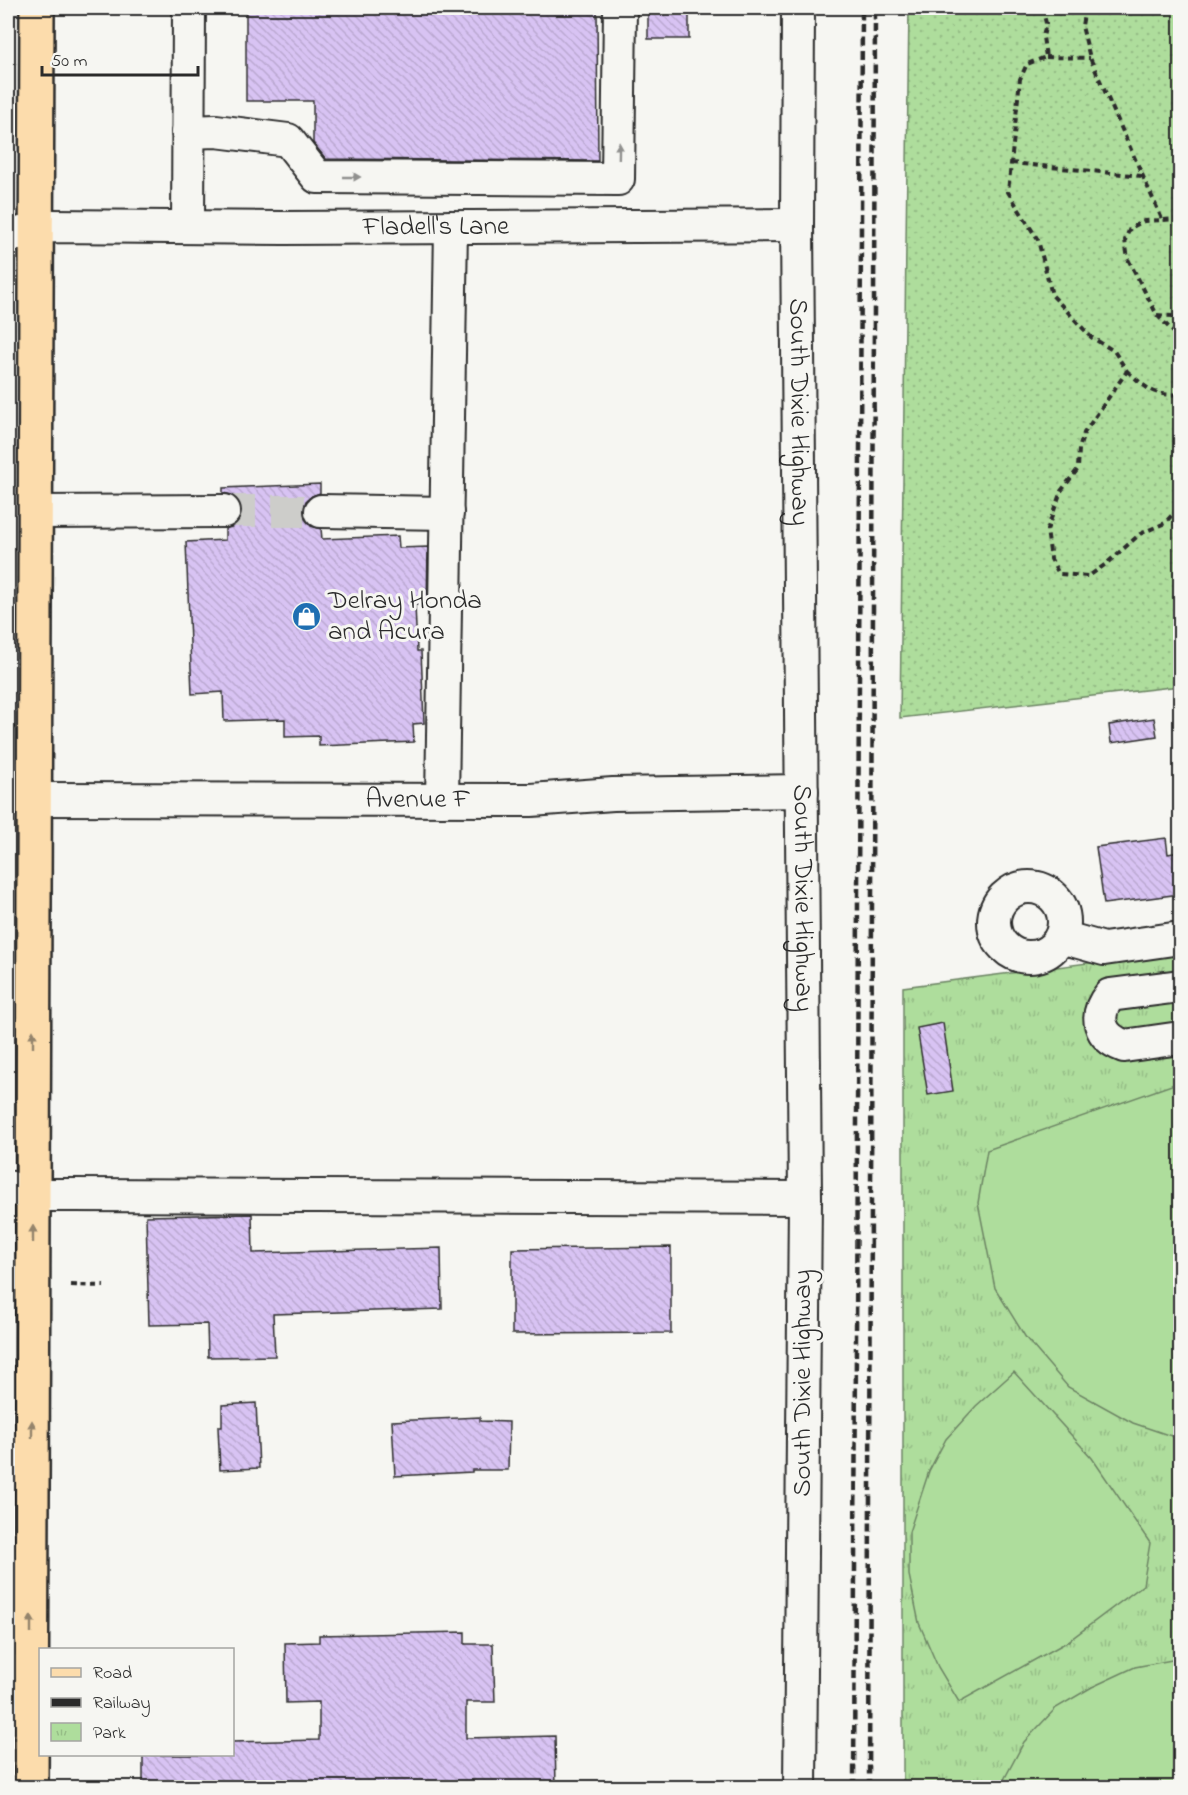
<svg xmlns="http://www.w3.org/2000/svg" width="1188" height="1795" font-family="'Indie Flower',sans-serif">
	<style>
		.grass { fill: url(#grass-dots); stroke: #6c8464; stroke-width: 1.5 }
		.park { fill: url(#park-tufts); stroke: #6c8464; stroke-width: 1.5 }
		.pitch { fill: #aedd9c; stroke: #6c8464; stroke-width: 1.5 }
		.building { fill: url(#building-back-hatch); stroke: #2b2b2b; stroke-width: 1.5 }
		.lines { fill: none; stroke-linecap: round; stroke-linejoin: round }
		.minor-tunnel { stroke: #cdcdca; stroke-width: 32; stroke-dasharray: 32 16; stroke-linecap: butt }
		.minor-casing { stroke: #2b2b2b; stroke-width: 36 }
		.major-casing { stroke: #2b2b2b; stroke-width: 38 }
		.path { stroke: #2b2b2b; stroke-width: 4; stroke-dasharray: 6 4.5; stroke-linecap: butt }
		.minor { stroke: #f6f6f2; stroke-width: 32 }
		.major { stroke: #fcdcac; stroke-width: 33 }
		.rail { stroke: #2b2b2b; stroke-width: 4.5; stroke-dasharray: 9 4.5; stroke-linecap: butt }
		.oneway { fill: #90908e }
		.oneway2 { fill: #94846c }
		.labels { text-anchor: middle; dominant-baseline: central; stroke-width: 6; stroke-linejoin: round; paint-order: stroke }
		.street-label { font-size: 27px; fill: #2b2b2b; stroke: #f6f6f2 }
		.poi-label { font-size: 27px; fill: #2b2b2b; stroke: #f6f6f2; text-anchor: start }
	</style>
	<defs>
		<pattern id="grass-dots" width="8" height="8" patternUnits="userSpaceOnUse" patternTransform="scale(1.5)"><rect width="8" height="8" fill="#aedd9c"/><path d="M2 2h.1M6 6h.1" fill="none" stroke="#96be87" stroke-width="1.8" stroke-linecap="round"/></pattern>
		<pattern id="park-tufts" width="24" height="20" patternUnits="userSpaceOnUse" patternTransform="scale(1.5)"><rect width="24" height="20" fill="#aedd9c"/><path d="M3 7l-1-3M5 7V3M7 7l1-3M15 17l-1-3M17 17v-4M19 17l1-3" fill="none" stroke="#96be87"/></pattern>
		<pattern id="building-back-hatch" width="6" height="6" patternUnits="userSpaceOnUse" patternTransform="scale(1.5)"><rect width="6" height="6" fill="#d8c3f3"/><path d="M-1 5l2 2M0 0l6 6M5-1l2 2" fill="none" stroke="#baa8d0"/></pattern>
	</defs>
	<rect width="100%" height="100%" fill="#f6f6f2"/>
	<filter id="ink" filterUnits="userSpaceOnUse"><feTurbulence type="fractalNoise" baseFrequency=".0167" numOctaves="2"/><feDisplacementMap in="SourceGraphic" scale="12" xChannelSelector="R" yChannelSelector="G"/><feConvolveMatrix kernelMatrix="1 2 1 2 8 2 1 2 1" color-interpolation-filters="sRGB"/></filter>
	<g filter="url(#ink)">
		<path class="grass" d="M 909,8 L 1180,8 L 1180,686 L 900,718 Z"/>
		<path class="park" d="M 1180,951 L 1180,1787 L 903,1787 L 903,987 Z"/>
		<path class="pitch" d="M 1180,1082 L 1180,1439 L 1133,1423 L 1068,1387 L 1026,1338 L 995,1288 L 978,1203 L 987,1150 Z
			M 1014,1372 L 1092,1458 L 1150,1543 L 1143,1585 L 1067,1642 L 959,1702 L 938,1667 L 919,1623 L 909,1575 L 909,1532 L 929,1471 L 946,1439 L 976,1406 Z
			M 1177,1659 L 1180,1660 L 1180,1787 L 1000,1787 L 1024,1742 L 1056,1708 L 1092,1687 L 1135,1667 Z"/>
		<path class="building" d="M 246,8 L 597,8 L 598,161 L 326,159 L 313,143 L 313,101 L 246,101 Z
			M 648,8 L 689,8 L 689,39 L 648,39 Z
			M 320,484 L 320,493 L 312,496 L 306,501 L 303,511 L 305,519 L 311,526 L 321,529 L 322,539 L 398,536 L 399,548 L 428,547 L 427,604 L 415,605 L 417,651 L 421,651 L 424,723 L 413,724 L 414,742 L 319,746 L 319,736 L 285,737 L 285,719 L 224,721 L 223,692 L 192,694 L 186,542 L 225,540 L 225,529 L 234,526 L 239,520 L 242,511 L 240,502 L 232,495 L 223,493 L 223,488 Z
			M 1154,718 L 1157,736 L 1111,743 L 1109,725 Z
			M 1166,838 L 1168,854 L 1180,852 L 1180,894 L 1104,904 L 1096,847 Z
			M 943,1023 L 953,1091 L 928,1095 L 917,1028 Z
			M 252,1214 L 253,1253 L 441,1248 L 442,1309 L 273,1314 L 275,1356 L 208,1357 L 207,1324 L 149,1325 L 146,1216 Z
			M 671,1247 L 671,1333 L 512,1334 L 512,1249 Z
			M 256,1403 L 259,1468 L 220,1470 L 218,1427 L 222,1427 L 222,1405 Z
			M 480,1417 L 480,1421 L 509,1422 L 508,1470 L 472,1470 L 472,1472 L 395,1476 L 392,1421 Z
			M 465,1632 L 465,1644 L 493,1644 L 495,1702 L 466,1702 L 466,1738 L 555,1736 L 556,1788 L 143,1788 L 143,1755 L 232,1755 L 232,1742 L 319,1740 L 319,1702 L 286,1703 L 285,1643 L 319,1642 L 319,1635 Z"/>
		<g class="lines">
			<path class="minor-tunnel" d="M 224,511 L 321,511"/>
			<defs>
				<g id="minor">
					<path id="s1" d="M 798,8 L 797,225 L 805,1198 L 800,1788"/>
					<path d="M 188,132 L 216,131 L 288,140 L 317,177 L 618,179 L 620,8"/>
					<path d="M 188,227 L 189,8"/>
					<path id="s2" d="M 8,236 L 51,226 L 284,228 L 797,225"/>
					<path d="M 321,511 L 447,513"/>
					<path d="M 35,512 L 224,511"/>
					<path id="s3" d="M 34,799 L 531,800 L 613,794 L 802,791"/>
					<path d="M 442,800 L 451,227"/>
					<circle cx="1029" cy="922" r="35"/>
					<path d="M 1061,937 L 1104,949 L 1180,938"/>
					<path d="M 1180,986 L 1110,995 C 1093,1016 1099,1037 1124,1046 L 1180,1038"/>
					<path d="M 8,1187 L 33,1195 L 73,1195 L 805,1198"/>
					<path d="M 8,1679 L 31,1664"/>
				</g>
				<path id="major" d="M 31,1788 L 37,8"/>
			</defs>
			<use href="#minor" class="minor-casing"/>
			<use href="#major" class="major-casing"/>
			<path class="path" d="M 1042,8 L 1046,23 L 1043,37 L 1046,57 L 1027,64 L 1020,79 L 1008,192 L 1038,240 L 1052,295 L 1091,337 L 1114,351 L 1127,371 L 1084,433 L 1079,449 L 1078,469 L 1061,491 L 1047,530 L 1051,559 L 1059,574 L 1089,576 L 1106,564 L 1140,534 L 1165,523 L 1180,506
				M 1085,8 L 1082,26 L 1090,58 L 1162,219
				M 1046,57 L 1090,58
				M 1011,163 L 1142,176
				M 1180,219 L 1144,221 L 1130,228 L 1125,240 L 1128,259 L 1157,315 L 1173,316 L 1180,313
				M 1157,315 L 1180,339
				M 1127,371 C 1147,388 1153,397 1180,394
				M 71,1285 L 104,1286"/>
			<use href="#minor" class="minor"/>
			<use href="#major" class="major"/>
			<path class="rail" d="M 854,1788 L 862,8
				M 869,1788 L 875,8"/>
		</g>
		<defs><path id="oneway-solid" d="M-6-.8H1V-3.2L6.5 0L1 3.2V.8H-6Z" transform="scale(1.5)"/></defs>
		<g class="oneway">
			<use href="#oneway-solid" transform="translate(619 151) rotate(-89)"/>
			<use href="#oneway-solid" transform="translate(352 177)"/>
		</g>
		<g class="oneway2">
			<use href="#oneway-solid" transform="translate(33 1039) rotate(-90)"/>
			<use href="#oneway-solid" transform="translate(33 1234) rotate(-90)"/>
			<use href="#oneway-solid" transform="translate(32 1429) rotate(-90)"/>
			<use href="#oneway-solid" transform="translate(31 1624) rotate(-90)"/>
		</g>
	</g>
	<defs>
		<symbol id="shop-disc" viewBox="-11 -11 22 22"><circle r="9.5" fill="#1f6fb2" stroke="#f6f6f2"/><path d="M-5-2.5h2.3a2.7 3.5 0 0 1 5.4 0H5L5.5 6h-11ZM-1.5-2.5h3a1.5 2.3 0 0 0-3 0Z" fill="#fff"/></symbol>
	</defs>
	<g fill-rule="evenodd">
		<use href="#shop-disc" x="290" y="600" width="33" height="33"/>
	</g>
	<g class="labels">
		<g class="street-label">
			<text stroke="none"><textPath href="#s2" startOffset="429">Fladell's Lane</textPath></text>
			<text stroke="none"><textPath href="#s1" startOffset="404">South Dixie Highway</textPath></text>
			<text stroke="none"><textPath href="#s3" startOffset="384">Avenue F</textPath></text>
			<text stroke="none"><textPath href="#s1" startOffset="890">South Dixie Highway</textPath></text>
			<text transform="translate(803 1383) rotate(-90)">South Dixie Highway</text>
		</g>
		<g class="poi-label">
			<text x="328" y="601">Delray Honda<tspan x="328" dy="31">and Acura</tspan></text>
		</g>
	</g>
	<rect width="1188" height="1795" fill="none" stroke="#f6f6f2" stroke-width="30"/>
	<rect x="15" y="15" width="1158" height="1765" fill="none" stroke="#2b2b2b" stroke-width="2" filter="url(#ink)"/>
	<rect x="39" y="1648" width="195" height="108" fill="#f6f6f2" stroke="#a5a5a2" stroke-width="1.5"/>
	<rect x="51" y="1668" width="30" height="9" fill="#fcdcac" stroke="#a5a5a2" stroke-width="1.5"/>
	<text x="93" y="1678" font-size="18" fill="#2b2b2b">Road</text>
	<rect x="51" y="1698" width="30" height="9" fill="#2b2b2b" stroke="#a5a5a2" stroke-width="1.5"/>
	<text x="93" y="1708" font-size="18" fill="#2b2b2b">Railway</text>
	<rect x="51" y="1723" width="30" height="18" fill="url(#park-tufts)" stroke="#a5a5a2" stroke-width="1.5"/>
	<text x="93" y="1738" font-size="18" fill="#2b2b2b">Park</text>
	<path d="M42 66v9h156v-9" fill="none" stroke="#2b2b2b" stroke-width="3"/>
	<text x="51" y="66" font-size="18" fill="#2b2b2b" stroke="#f6f6f2" stroke-width="4.5" paint-order="stroke">50 m</text>
</svg>
